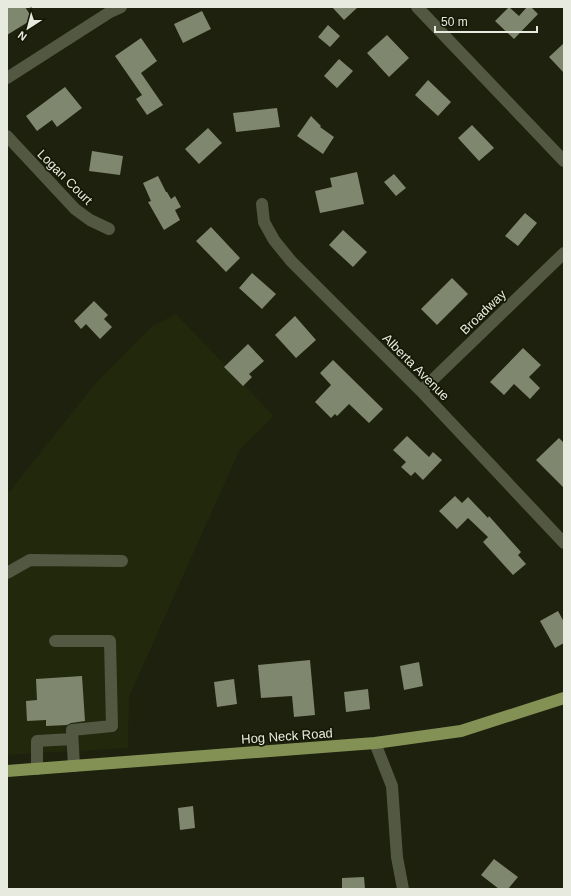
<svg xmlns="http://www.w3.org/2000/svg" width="571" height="896" font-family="Arial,sans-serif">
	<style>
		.built { fill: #22280c }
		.building { fill: #80876f }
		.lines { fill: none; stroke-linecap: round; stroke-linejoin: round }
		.minor { stroke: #525842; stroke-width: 12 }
		.major { stroke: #839155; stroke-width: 12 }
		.labels { text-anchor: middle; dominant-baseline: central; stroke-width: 3.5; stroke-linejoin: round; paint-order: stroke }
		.street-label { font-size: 13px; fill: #e7eade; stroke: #141805 }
	</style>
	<rect width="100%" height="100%" fill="#1d210d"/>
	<path class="built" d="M 176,314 L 274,416 L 240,449 L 129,697 L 128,748 L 7,755 L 7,490 L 9,492 L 94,385 L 151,327 Z"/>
	<path class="building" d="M 7,7 L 25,7 L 33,19 L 7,35 Z
		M 332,7 L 358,7 L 344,20 Z
		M 509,7 L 519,16 L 527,7 L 531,7 L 538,14 L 514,39 L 495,21 Z
		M 202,11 L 211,29 L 183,43 L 174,24 Z
		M 328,25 L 340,36 L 330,47 L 318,37 Z
		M 387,35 L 409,58 L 389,77 L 367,53 Z
		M 141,38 L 157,61 L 141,73 L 163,105 L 147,115 L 136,99 L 142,95 L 115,56 Z
		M 564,43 L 564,73 L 549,57 Z
		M 339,59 L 353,71 L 337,88 L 324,76 Z
		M 428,80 L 451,102 L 438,116 L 415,95 Z
		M 65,87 L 82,108 L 57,127 L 52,120 L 37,131 L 26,116 Z
		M 277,108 L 280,127 L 236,132 L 233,113 Z
		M 311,116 L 321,126 L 320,127 L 334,137 L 323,154 L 297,136 Z
		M 472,125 L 494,148 L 479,161 L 458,138 Z
		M 208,128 L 222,143 L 199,164 L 185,149 Z
		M 92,151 L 123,156 L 120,175 L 89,171 Z
		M 357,172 L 364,204 L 320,213 L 315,191 L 332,187 L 330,178 Z
		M 394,174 L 406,188 L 396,196 L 384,182 Z
		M 158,176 L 166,192 L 167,192 L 171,199 L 175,196 L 181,207 L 175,210 L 180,220 L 164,230 L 148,202 L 151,201 L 143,183 Z
		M 525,213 L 537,223 L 518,246 L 505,236 Z
		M 211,227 L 240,258 L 226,272 L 196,241 Z
		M 343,230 L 367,252 L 353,267 L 329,245 Z
		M 252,273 L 276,294 L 262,309 L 239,288 Z
		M 452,278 L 468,294 L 437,325 L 421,309 Z
		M 94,301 L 108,315 L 104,319 L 112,327 L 100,339 L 86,324 L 81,329 L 74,321 Z
		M 295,316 L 316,340 L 296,358 L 275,335 Z
		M 248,344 L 264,361 L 249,374 L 252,377 L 243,386 L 224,367 Z
		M 523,348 L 541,365 L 529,377 L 540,388 L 530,399 L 514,384 L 504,395 L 490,382 Z
		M 333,360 L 383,409 L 369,423 L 349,404 L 337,416 L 335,414 L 331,418 L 315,402 L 331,385 L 320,373 Z
		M 407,436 L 429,457 L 433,452 L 442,460 L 423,480 L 415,472 L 411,476 L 401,467 L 406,462 L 393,450 Z
		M 559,438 L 564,443 L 564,488 L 536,460 Z
		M 455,496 L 462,503 L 468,497 L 488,518 L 489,516 L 521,552 L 518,555 L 526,564 L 513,575 L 483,542 L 488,537 L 468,518 L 457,529 L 439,511 Z
		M 558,611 L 564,622 L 564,643 L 555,648 L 540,621 Z
		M 310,660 L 315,715 L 294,717 L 292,696 L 261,698 L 258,665 Z
		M 419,662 L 423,686 L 404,690 L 400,666 Z
		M 82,676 L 85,721 L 71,723 L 67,725 L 46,726 L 46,720 L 27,721 L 26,701 L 37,700 L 36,679 Z
		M 234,679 L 237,704 L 217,707 L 214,682 Z
		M 368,689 L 370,709 L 346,712 L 344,692 Z
		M 193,806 L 195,828 L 180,830 L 178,808 Z
		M 494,859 L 518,877 L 508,889 L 499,889 L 481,875 Z
		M 364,877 L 365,889 L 342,889 L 342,878 Z"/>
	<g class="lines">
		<path class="minor" d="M 417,7 L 564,161
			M 7,78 L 110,12 L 121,7
			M 7,136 L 75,209 L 90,220 L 109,229
			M 262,204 L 264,222 L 274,240 L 291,261 L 421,391 L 564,543
			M 421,391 L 564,253
			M 7,573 L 30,560 L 122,561
			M 55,641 L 110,641 L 112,726 L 72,730 L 74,766
			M 375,743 L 392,786 L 397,857 L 403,889
			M 37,769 L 37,741 L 72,739"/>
		<path class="major" d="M 7,771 L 375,743 L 461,731 L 564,698"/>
	</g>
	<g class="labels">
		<g class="street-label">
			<text transform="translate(65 177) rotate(45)">Logan Court</text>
			<text transform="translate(483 312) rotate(-44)">Broadway</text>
			<text transform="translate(416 367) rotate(45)">Alberta Avenue</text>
			<text transform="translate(287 736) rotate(-4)">Hog Neck Road</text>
		</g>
	</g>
	<rect width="571" height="896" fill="none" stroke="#e7eade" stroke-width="16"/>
	<g transform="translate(28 28) rotate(216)" stroke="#141805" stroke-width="3" paint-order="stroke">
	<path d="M0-3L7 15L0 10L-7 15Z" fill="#e7eade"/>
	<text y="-6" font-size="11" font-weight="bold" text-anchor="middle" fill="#e7eade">N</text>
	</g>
	<path d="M435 26v6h102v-6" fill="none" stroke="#e7eade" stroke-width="2"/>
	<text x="441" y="26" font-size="12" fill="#e7eade" stroke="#141805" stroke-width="3" paint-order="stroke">50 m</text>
</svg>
